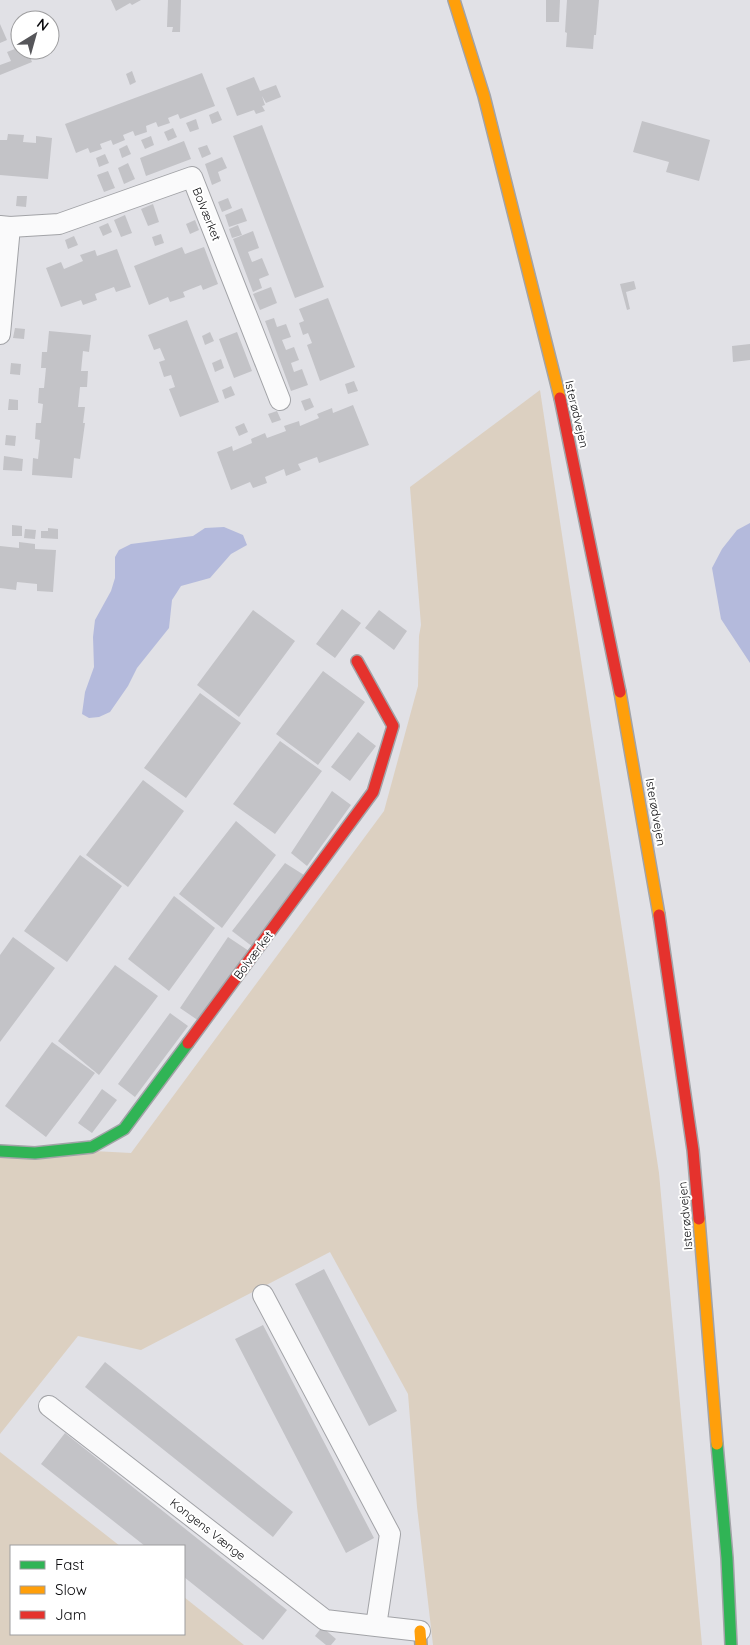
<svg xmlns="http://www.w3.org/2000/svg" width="750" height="1645" font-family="Quicksand,sans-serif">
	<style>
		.green { fill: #dcd0c1 }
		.water { fill: #b4badc }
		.building { fill: #c3c3c7 }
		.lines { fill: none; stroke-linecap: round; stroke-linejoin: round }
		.street-casing { stroke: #a2a3a7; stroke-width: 22 }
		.fast-casing { stroke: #a2a3a7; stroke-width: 14 }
		.slow-casing { stroke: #a2a3a7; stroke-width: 14 }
		.jam-casing { stroke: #a2a3a7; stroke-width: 14 }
		.street { stroke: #fafafb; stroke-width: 20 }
		.fast { stroke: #30b455; stroke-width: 11 }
		.slow { stroke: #ff9f0a; stroke-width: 11 }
		.jam { stroke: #e5322d; stroke-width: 11 }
		.labels { text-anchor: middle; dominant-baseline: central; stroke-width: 4; stroke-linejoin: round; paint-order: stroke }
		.street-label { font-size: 12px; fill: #0b0b0e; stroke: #fff }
	</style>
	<rect width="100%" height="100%" fill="#e1e1e6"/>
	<path class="green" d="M 540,390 L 659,1173 L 702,1645 L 433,1645 L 417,1507 L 408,1394 L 330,1252 L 141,1350 L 78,1336 L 0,1434 L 0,1146 L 131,1153 L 384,811 L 418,686 L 419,636 L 421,625 L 410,487 Z
		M 0,1452 L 120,1546 L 11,1546 L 11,1634 L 184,1634 L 184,1597 L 244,1645 L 0,1645 Z"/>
	<path class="water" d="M 750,523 L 750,663 L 721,619 L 712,568 L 722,549 L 737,530 Z
		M 224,527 L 243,535 L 247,545 L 231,554 L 210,578 L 181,586 L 172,600 L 169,628 L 137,668 L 128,686 L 110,712 L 99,717 L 89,718 L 82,714 L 85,692 L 94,667 L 93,637 L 95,620 L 111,591 L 115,578 L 115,557 L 119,550 L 131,544 L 193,536 L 205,528 Z"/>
	<path class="building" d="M 111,0 L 141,0 L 132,5 L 130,3 L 116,11 Z
		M 168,0 L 181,0 L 180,32 L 172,32 L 173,27 L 167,27 Z
		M 546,0 L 560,0 L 559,22 L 546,22 Z
		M 567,0 L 599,0 L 596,35 L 594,35 L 593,49 L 566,47 L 567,33 L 565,32 Z
		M 0,24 L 7,40 L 0,43 Z
		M 20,47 L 20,50 L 27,50 L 32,62 L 0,75 L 0,65 L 11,61 L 7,52 Z
		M 132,71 L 136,82 L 130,85 L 126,74 Z
		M 202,73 L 215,106 L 180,119 L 178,114 L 168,118 L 170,123 L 158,127 L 156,122 L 146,126 L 147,132 L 135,136 L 133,131 L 123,135 L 125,140 L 113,145 L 111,140 L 100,144 L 102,149 L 90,153 L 88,148 L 76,153 L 65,124 Z
		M 254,77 L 260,91 L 276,85 L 281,97 L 266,103 L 262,96 L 265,105 L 262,106 L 265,111 L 256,114 L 254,110 L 237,116 L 226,88 Z
		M 218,111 L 222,120 L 212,124 L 209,115 Z
		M 196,119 L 199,129 L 190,132 L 186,123 Z
		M 642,121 L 710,140 L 699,181 L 666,172 L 669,162 L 633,152 Z
		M 262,125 L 324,287 L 295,298 L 233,136 Z
		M 173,128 L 177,137 L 168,141 L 164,132 Z
		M 8,134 L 24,135 L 23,142 L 36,143 L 36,136 L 52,138 L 48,179 L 0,175 L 0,140 L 7,140 Z
		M 151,136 L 154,145 L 145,149 L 141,140 Z
		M 184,141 L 191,159 L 146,176 L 140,158 Z
		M 127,145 L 131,154 L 122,158 L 119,149 Z
		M 207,145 L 211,154 L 202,158 L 198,148 Z
		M 105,154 L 109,163 L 99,167 L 96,158 Z
		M 222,157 L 227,168 L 218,172 L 221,181 L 212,185 L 205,164 Z
		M 128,163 L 135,179 L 124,184 L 118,168 Z
		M 108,171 L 115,188 L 104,192 L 97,175 Z
		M 17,196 L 27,196 L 26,207 L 16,206 Z
		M 228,198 L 232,208 L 222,212 L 218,202 Z
		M 153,204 L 159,222 L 148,226 L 141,209 Z
		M 242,208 L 247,221 L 229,227 L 225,215 Z
		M 125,215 L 132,233 L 121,237 L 114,220 Z
		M 195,220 L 199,230 L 190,234 L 186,224 Z
		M 108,223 L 112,232 L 103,236 L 99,227 Z
		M 238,225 L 242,235 L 232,238 L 229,229 Z
		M 253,231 L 259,248 L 248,252 L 252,262 L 262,258 L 269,275 L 259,279 L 262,288 L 253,292 L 233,239 Z
		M 161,234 L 164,243 L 155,246 L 152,237 Z
		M 74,236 L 78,245 L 68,249 L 65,240 Z
		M 182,247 L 185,254 L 204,247 L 218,284 L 203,290 L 201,285 L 183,292 L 185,297 L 170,302 L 168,297 L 149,305 L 134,266 Z
		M 117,249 L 131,287 L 116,292 L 114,287 L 95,294 L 97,300 L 83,305 L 81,300 L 61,307 L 46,268 L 61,262 L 64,269 L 83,261 L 80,255 L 95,250 L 97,256 Z
		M 634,281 L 636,289 L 626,292 L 630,309 L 627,310 L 620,284 Z
		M 271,287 L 277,303 L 260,310 L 253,294 Z
		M 328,298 L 355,367 L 320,381 L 307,345 L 312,343 L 308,333 L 303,335 L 299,323 L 304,321 L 299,309 Z
		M 274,318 L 277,327 L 286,324 L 291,337 L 282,340 L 286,350 L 294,347 L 299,360 L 291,363 L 294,372 L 302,369 L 308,385 L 291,391 L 265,321 Z
		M 187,320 L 219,402 L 180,417 L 169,389 L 175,387 L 171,375 L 164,377 L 159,362 L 165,360 L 160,348 L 154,350 L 148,335 Z
		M 15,328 L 25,329 L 24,339 L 13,338 Z
		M 49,331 L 91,335 L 89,352 L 83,351 L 81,371 L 88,371 L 87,387 L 80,387 L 78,407 L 85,407 L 83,423 L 85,423 L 80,459 L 74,458 L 72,478 L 32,475 L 33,458 L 38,459 L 40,440 L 35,439 L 36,423 L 41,423 L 43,404 L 38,403 L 39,388 L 44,388 L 46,368 L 41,368 L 42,352 L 47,352 Z
		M 210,332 L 214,341 L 205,345 L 202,336 Z
		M 237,332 L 252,371 L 234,378 L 219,339 Z
		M 750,344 L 750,360 L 733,362 L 732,346 Z
		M 221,359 L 224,368 L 215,372 L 212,363 Z
		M 11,363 L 21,364 L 20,375 L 10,374 Z
		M 354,381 L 358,391 L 348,394 L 345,384 Z
		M 231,386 L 235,395 L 225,399 L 222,390 Z
		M 310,398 L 314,407 L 305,411 L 301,401 Z
		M 9,399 L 18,400 L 18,410 L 8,410 Z
		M 353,405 L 369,445 L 319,463 L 317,457 L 298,464 L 301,470 L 286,476 L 284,469 L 265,477 L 267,483 L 253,488 L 250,482 L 231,490 L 217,452 L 232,446 L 233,451 L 252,443 L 251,439 L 265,433 L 267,438 L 286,431 L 284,426 L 299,421 L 300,426 L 319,418 L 317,414 L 332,408 L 333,413 Z
		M 277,411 L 281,420 L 272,423 L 268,414 Z
		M 244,423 L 248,432 L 239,436 L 235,427 Z
		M 6,435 L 16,436 L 15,446 L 5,445 Z
		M 4,456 L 23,459 L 22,471 L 3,470 Z
		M 12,525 L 22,526 L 22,536 L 12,536 Z
		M 48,528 L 58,529 L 58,539 L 41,538 L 41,531 L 48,531 Z
		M 25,529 L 36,530 L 35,539 L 24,538 Z
		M 19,542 L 35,544 L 35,549 L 56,550 L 53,592 L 37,591 L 37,584 L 17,582 L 16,590 L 0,588 L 0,546 L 19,548 Z
		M 342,609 L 361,623 L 335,658 L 316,644 Z
		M 253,610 L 295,641 L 239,717 L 197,685 Z
		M 379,610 L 407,631 L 394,650 L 365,628 Z
		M 323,671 L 365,702 L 318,765 L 276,734 Z
		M 200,693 L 241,723 L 186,798 L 144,768 Z
		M 358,732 L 376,746 L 350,781 L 331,767 Z
		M 280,741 L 322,771 L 275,834 L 233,804 Z
		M 143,780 L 184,811 L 128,887 L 86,855 Z
		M 332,791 L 351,805 L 307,866 L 291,853 Z
		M 236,821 L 276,855 L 222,928 L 179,894 Z
		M 80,855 L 122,886 L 67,962 L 24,931 Z
		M 285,863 L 304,875 L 253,947 L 232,931 Z
		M 174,896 L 215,928 L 169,991 L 128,959 Z
		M 13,937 L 55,968 L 0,1042 L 0,955 Z
		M 228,937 L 249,951 L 199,1021 L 180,1008 Z
		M 115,965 L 158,996 L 99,1075 L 58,1041 Z
		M 170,1013 L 188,1026 L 135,1097 L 118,1084 Z
		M 52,1042 L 95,1073 L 46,1137 L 5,1106 Z
		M 102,1089 L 117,1100 L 92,1133 L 78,1123 Z
		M 324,1269 L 397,1411 L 369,1426 L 295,1284 Z
		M 263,1325 L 374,1538 L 346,1553 L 235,1339 Z
		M 105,1362 L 293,1512 L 273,1537 L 85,1387 Z
		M 65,1433 L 287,1610 L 263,1640 L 184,1577 L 184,1546 L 145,1546 L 41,1464 Z
		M 322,1627 L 336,1639 L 331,1645 L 326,1645 L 315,1636 Z"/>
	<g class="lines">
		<defs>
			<path id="street" d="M 0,226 L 10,227 L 59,224 L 192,177 L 280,400
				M 0,334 L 10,227
				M 263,1295 L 390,1534 L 376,1626 L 420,1631
				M 49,1406 L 325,1620 L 376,1626"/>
			<path id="fast" d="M 0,1151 L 35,1153 L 92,1147 L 124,1129 L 188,1043
				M 717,1444 L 727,1558 L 731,1645"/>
			<path id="slow" d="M 454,0 L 484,96 L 560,398
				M 620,692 L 659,915
				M 699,1219 L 717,1444
				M 420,1631 L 421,1645"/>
			<path id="jam" d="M 560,398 L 620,692
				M 659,915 L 693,1150 L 699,1219
				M 188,1043 L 373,792 L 393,726 L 357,661"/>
		</defs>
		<use href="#street" class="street-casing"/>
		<use href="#fast" class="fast-casing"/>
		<use href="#slow" class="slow-casing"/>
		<use href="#jam" class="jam-casing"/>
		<use href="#street" class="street"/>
		<use href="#fast" class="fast"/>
		<use href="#slow" class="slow"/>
		<use href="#jam" class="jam"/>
	</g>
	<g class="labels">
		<g class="street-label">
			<text transform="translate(207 214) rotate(68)">Bolværket</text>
			<text transform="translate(577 414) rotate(77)">Isterødvejen</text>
			<text transform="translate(656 812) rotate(80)">Isterødvejen</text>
			<text transform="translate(253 955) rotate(-53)">Bolværket</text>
			<text transform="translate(685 1216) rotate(-95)">Isterødvejen</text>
			<text transform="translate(208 1529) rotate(38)">Kongens Vænge</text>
		</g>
	</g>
	<rect x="10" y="1545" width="175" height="90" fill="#ffffff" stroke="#9d9d9f"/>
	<rect x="20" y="1561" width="25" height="8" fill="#30b455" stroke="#9d9d9f"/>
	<text x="55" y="1570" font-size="15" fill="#0b0b0e">Fast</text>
	<rect x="20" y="1586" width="25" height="8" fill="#ff9f0a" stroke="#9d9d9f"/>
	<text x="55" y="1595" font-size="15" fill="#0b0b0e">Slow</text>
	<rect x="20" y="1611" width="25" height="8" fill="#e5322d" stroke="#9d9d9f"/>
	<text x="55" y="1620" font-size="15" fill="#0b0b0e">Jam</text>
	<g transform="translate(35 35) rotate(37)"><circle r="24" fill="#ffffff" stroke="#9d9d9f"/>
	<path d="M0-4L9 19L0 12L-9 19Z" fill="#56565a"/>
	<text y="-8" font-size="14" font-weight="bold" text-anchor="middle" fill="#0b0b0e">N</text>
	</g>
</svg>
